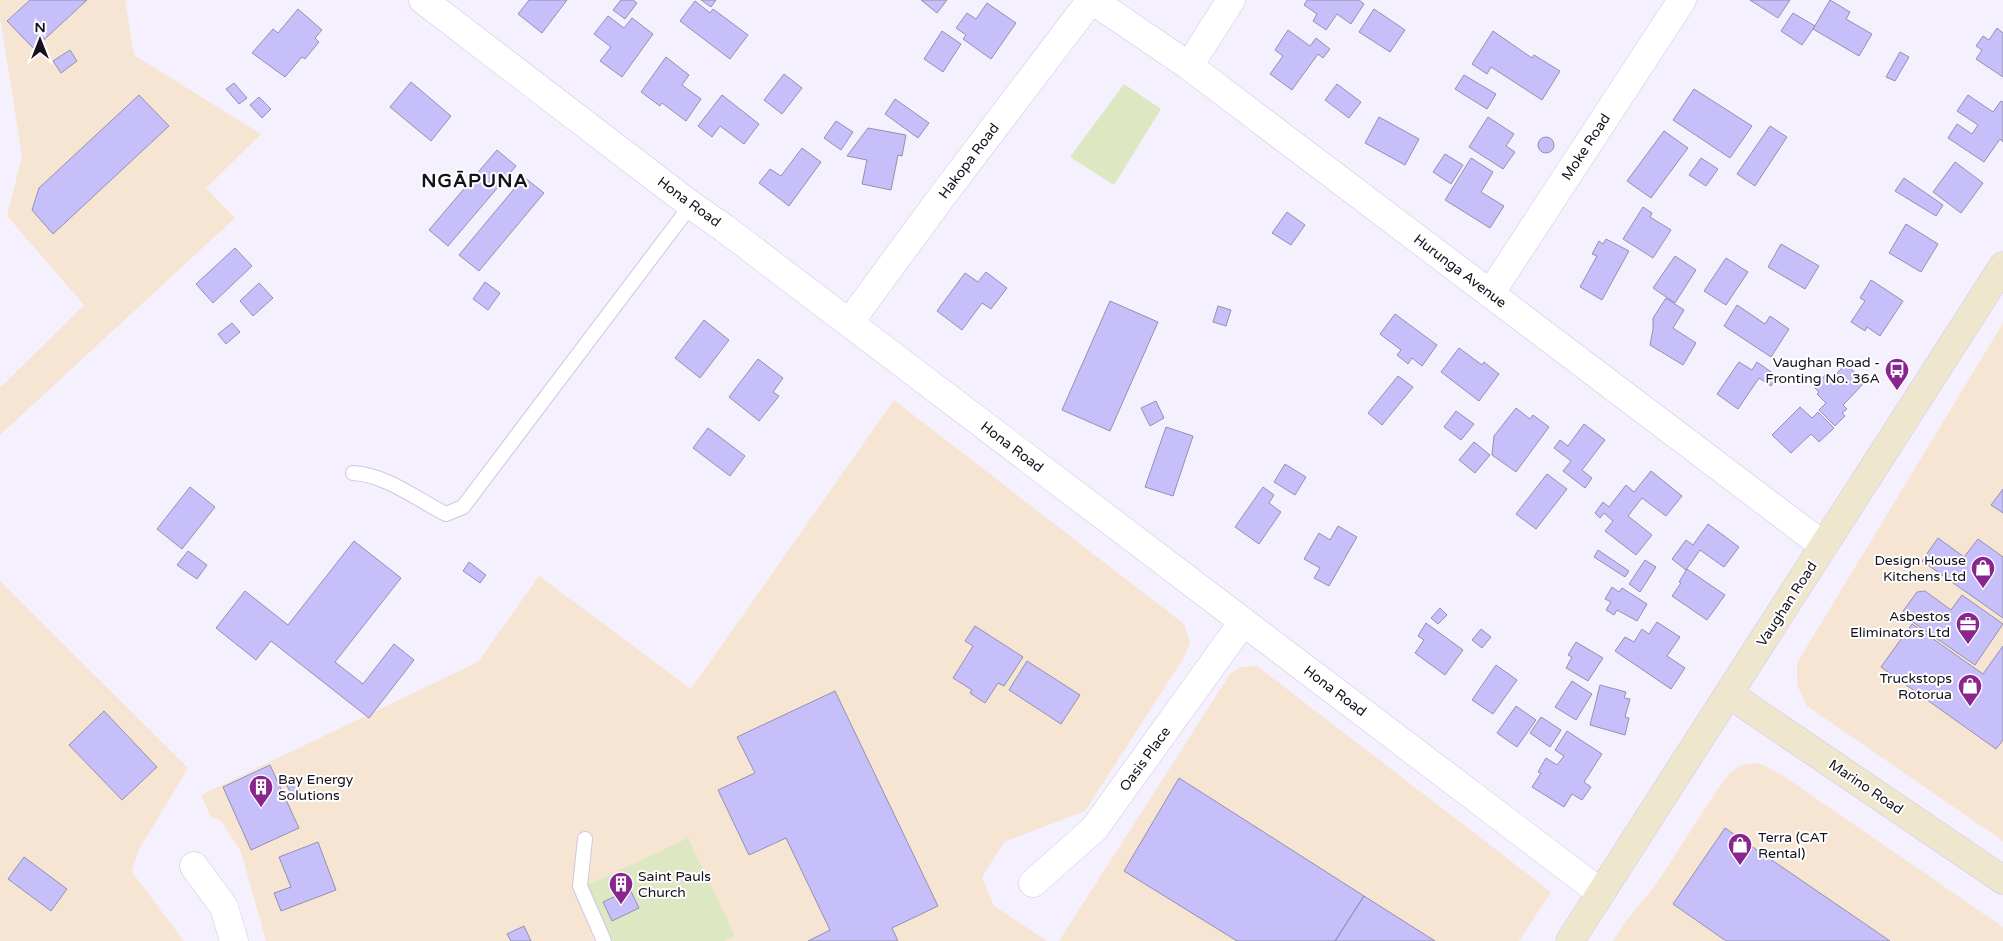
<svg xmlns="http://www.w3.org/2000/svg" width="2003" height="941" font-family="'Varela Round',sans-serif">
	<style>
		.industrial { fill: #f7e5d4 }
		.green { fill: #dde8c2 }
		.building { fill: #c7bff9; stroke: #9490b0 }
		.lines { fill: none; stroke-linecap: round; stroke-linejoin: round }
		.lane-casing { stroke: #d2c4e4; stroke-width: 16 }
		.street-casing { stroke: #d2c4e4; stroke-width: 29 }
		.secondary-casing { stroke: #d2c4e4; stroke-width: 29 }
		.lane { stroke: #fff; stroke-width: 14 }
		.street { stroke: #fff; stroke-width: 28 }
		.secondary { stroke: #efe6ce; stroke-width: 28 }
		.labels { text-anchor: middle; dominant-baseline: central; stroke-width: 4; stroke-linejoin: round; paint-order: stroke }
		.street-label { font-size: 14px; fill: #16111c; stroke: #fff }
		.poi-label { font-size: 14px; fill: #16111c; stroke: #fff; text-anchor: end }
		.district-label { font-size: 19px; font-weight: bold; letter-spacing: 1px; fill: #16111c; stroke: #fff }
	</style>
	<rect width="100%" height="100%" fill="#f5f0fd"/>
	<path class="industrial" d="M 0,0 L 125,0 L 134,55 L 261,134 L 206,188 L 235,218 L 0,435 L 0,388 L 84,305 L 7,216 L 22,156 L 0,17 Z
		M 2003,323 L 2003,841 L 1807,706 L 1797,685 L 1797,663 Z
		M 894,400 L 1184,624 L 1190,643 L 1183,659 L 1085,811 L 1004,842 L 982,877 L 994,906 L 1047,941 L 266,941 L 241,852 L 221,821 L 211,817 L 201,795 L 478,662 L 539,576 L 691,689 Z
		M 0,581 L 188,768 L 138,851 L 132,872 L 184,941 L 0,941 Z
		M 1257,666 L 1551,892 L 1519,941 L 1059,941 L 1230,674 L 1240,667 Z
		M 1759,763 L 1785,777 L 2003,927 L 2003,941 L 1613,941 L 1626,921 L 1655,886 L 1717,790 L 1731,772 L 1742,765 Z"/>
	<path class="green" d="M 1124,84 L 1161,109 L 1114,185 L 1070,157 Z
		M 688,838 L 735,936 L 724,941 L 610,941 L 584,887 Z"/>
	<path class="building" d="M 30,0 L 87,0 L 34,49 L 7,21 Z
		M 529,0 L 567,0 L 542,33 L 518,14 Z
		M 621,0 L 633,0 L 637,3 L 625,19 L 613,10 Z
		M 701,0 L 716,0 L 711,7 Z
		M 921,0 L 947,0 L 937,13 Z
		M 1307,0 L 1359,0 L 1364,4 L 1351,24 L 1337,14 L 1326,30 L 1313,21 L 1317,14 L 1304,5 Z
		M 1750,0 L 1790,0 L 1778,18 Z
		M 1830,0 L 1850,12 L 1846,19 L 1872,34 L 1859,56 L 1813,29 Z
		M 695,1 L 710,13 L 713,9 L 748,35 L 730,59 L 680,21 Z
		M 987,3 L 1016,23 L 991,59 L 963,39 L 966,35 L 956,28 L 967,13 L 976,19 Z
		M 298,9 L 322,30 L 315,38 L 319,42 L 305,59 L 302,57 L 285,77 L 252,53 L 273,29 L 278,33 Z
		M 1374,9 L 1405,30 L 1390,52 L 1359,32 Z
		M 1793,13 L 1815,26 L 1802,45 L 1781,31 Z
		M 608,16 L 624,28 L 632,18 L 653,34 L 622,77 L 600,61 L 611,47 L 594,34 Z
		M 1997,28 L 2003,33 L 2003,77 L 1976,59 L 1982,50 L 1976,46 L 1983,36 L 1989,40 Z
		M 1288,30 L 1310,46 L 1316,38 L 1330,49 L 1323,58 L 1318,54 L 1292,90 L 1270,74 L 1283,56 L 1275,50 Z
		M 942,31 L 961,44 L 943,72 L 924,59 Z
		M 1493,31 L 1532,58 L 1534,55 L 1560,71 L 1542,100 L 1491,67 L 1487,74 L 1472,64 Z
		M 70,50 L 77,61 L 61,73 L 53,61 Z
		M 1900,52 L 1909,57 L 1895,81 L 1886,77 Z
		M 666,57 L 689,75 L 682,85 L 701,99 L 686,121 L 662,103 L 660,106 L 641,92 Z
		M 784,74 L 802,88 L 782,114 L 764,100 Z
		M 1464,75 L 1496,94 L 1487,109 L 1455,89 Z
		M 411,82 L 451,116 L 431,141 L 390,107 Z
		M 234,83 L 247,98 L 239,104 L 226,89 Z
		M 1337,84 L 1361,102 L 1349,118 L 1325,100 Z
		M 1694,89 L 1752,126 L 1730,158 L 1673,120 Z
		M 139,95 L 169,126 L 53,234 L 32,210 L 39,188 Z
		M 722,95 L 759,124 L 744,144 L 720,126 L 712,137 L 698,126 Z
		M 1968,95 L 1993,112 L 2001,101 L 2003,102 L 2003,142 L 2000,139 L 1984,162 L 1948,138 L 1957,124 L 1972,134 L 1978,125 L 1957,111 Z
		M 259,97 L 271,109 L 262,118 L 250,105 Z
		M 895,99 L 929,123 L 918,138 L 885,114 Z
		M 1379,117 L 1419,139 L 1405,165 L 1365,143 Z
		M 1488,117 L 1514,134 L 1506,146 L 1515,152 L 1503,169 L 1469,147 Z
		M 836,121 L 853,132 L 841,150 L 824,138 Z
		M 1770,126 L 1787,137 L 1755,186 L 1737,174 Z
		M 868,128 L 906,135 L 902,156 L 898,155 L 891,190 L 862,184 L 867,160 L 847,156 Z
		M 1664,131 L 1688,148 L 1651,198 L 1627,181 Z
		M1538 145a8 8 0 1 1 16 0a8 8 0 1 1-16 0Z
		M 802,148 L 821,162 L 789,206 L 759,183 L 770,169 L 781,176 Z
		M 497,150 L 516,166 L 448,246 L 429,230 Z
		M 1445,154 L 1463,165 L 1451,184 L 1433,172 Z
		M 1471,158 L 1493,172 L 1481,192 L 1504,206 L 1490,228 L 1445,200 Z
		M 1701,158 L 1718,169 L 1706,186 L 1689,175 Z
		M 1955,162 L 1983,183 L 1961,213 L 1933,192 Z
		M 524,177 L 544,193 L 479,271 L 459,255 Z
		M 1904,178 L 1943,205 L 1936,216 L 1895,191 Z
		M 1643,207 L 1652,213 L 1650,217 L 1671,230 L 1653,258 L 1623,239 Z
		M 1287,212 L 1305,225 L 1291,245 L 1272,233 Z
		M 1906,224 L 1938,244 L 1921,272 L 1889,253 Z
		M 1606,239 L 1629,251 L 1602,300 L 1580,287 L 1597,256 L 1592,254 L 1599,241 L 1603,244 Z
		M 1781,244 L 1819,266 L 1805,289 L 1768,267 Z
		M 235,248 L 252,266 L 213,303 L 196,284 Z
		M 1675,256 L 1696,270 L 1675,303 L 1653,288 Z
		M 1726,258 L 1748,272 L 1726,305 L 1704,291 Z
		M 986,272 L 1007,288 L 991,309 L 982,303 L 962,330 L 937,311 L 965,273 L 978,282 Z
		M 1871,280 L 1903,301 L 1880,336 L 1867,327 L 1865,331 L 1851,322 L 1865,301 L 1860,298 Z
		M 485,282 L 500,293 L 488,310 L 473,299 Z
		M 259,283 L 273,298 L 253,316 L 240,301 Z
		M 1666,298 L 1684,310 L 1673,328 L 1696,343 L 1683,365 L 1650,345 L 1653,329 L 1653,318 Z
		M 1110,301 L 1158,322 L 1110,431 L 1062,410 Z
		M 1737,305 L 1765,324 L 1770,316 L 1789,329 L 1771,357 L 1724,326 Z
		M 1218,306 L 1231,310 L 1226,326 L 1213,322 Z
		M 1395,314 L 1437,345 L 1422,366 L 1412,358 L 1408,364 L 1397,355 L 1401,350 L 1380,334 Z
		M 704,320 L 729,340 L 700,378 L 675,358 Z
		M 232,323 L 240,332 L 226,344 L 218,334 Z
		M 1459,348 L 1482,365 L 1484,362 L 1499,374 L 1479,401 L 1441,372 Z
		M 758,359 L 783,378 L 773,392 L 779,396 L 759,421 L 729,397 Z
		M 1739,362 L 1752,370 L 1757,362 L 1777,376 L 1771,386 L 1759,378 L 1738,409 L 1717,394 Z
		M 1846,364 L 1865,382 L 1843,405 L 1847,409 L 1842,413 L 1845,416 L 1835,426 L 1819,410 L 1826,403 L 1817,394 L 1819,392 L 1814,387 L 1828,372 L 1833,377 Z
		M 1398,376 L 1413,387 L 1382,425 L 1368,413 Z
		M 1156,401 L 1164,418 L 1150,426 L 1141,408 Z
		M 1800,407 L 1812,418 L 1818,412 L 1834,428 L 1819,442 L 1811,434 L 1791,453 L 1772,435 Z
		M 1516,408 L 1530,419 L 1533,415 L 1549,427 L 1516,472 L 1492,455 L 1494,436 Z
		M 1456,411 L 1474,424 L 1461,440 L 1444,427 Z
		M 1584,424 L 1605,440 L 1582,470 L 1592,478 L 1585,488 L 1563,471 L 1571,461 L 1554,448 L 1560,440 L 1568,446 Z
		M 1166,427 L 1193,436 L 1173,496 L 1145,487 Z
		M 708,428 L 745,456 L 730,476 L 693,448 Z
		M 1474,442 L 1490,455 L 1475,473 L 1459,460 Z
		M 1285,464 L 1306,477 L 1295,495 L 1274,482 Z
		M 1651,471 L 1682,496 L 1666,516 L 1642,498 L 1628,516 L 1652,535 L 1636,555 L 1605,531 L 1613,521 L 1604,513 L 1600,518 L 1595,513 L 1603,502 L 1609,507 L 1626,485 L 1634,492 Z
		M 1547,474 L 1567,489 L 1536,529 L 1516,514 Z
		M 190,487 L 215,507 L 182,549 L 157,529 Z
		M 1263,487 L 1274,495 L 1269,503 L 1281,512 L 1259,544 L 1235,527 Z
		M 2003,489 L 2003,513 L 1991,505 Z
		M 1708,524 L 1739,547 L 1724,567 L 1700,550 L 1686,570 L 1672,559 L 1686,540 L 1693,545 Z
		M 1338,526 L 1357,537 L 1329,586 L 1314,578 L 1320,568 L 1304,559 L 1319,533 L 1330,540 Z
		M 1938,538 L 1964,557 L 1978,539 L 2003,557 L 2003,618 L 1922,561 Z
		M 354,541 L 401,578 L 335,662 L 363,684 L 394,644 L 414,660 L 369,718 L 271,641 L 256,660 L 216,628 L 245,591 L 288,625 Z
		M 1598,550 L 1629,571 L 1625,577 L 1594,557 Z
		M 188,551 L 207,565 L 197,579 L 177,565 Z
		M 1645,560 L 1656,567 L 1640,592 L 1629,584 Z
		M 469,562 L 486,575 L 480,583 L 463,571 Z
		M 1687,569 L 1725,595 L 1707,620 L 1672,596 L 1681,583 L 1679,582 Z
		M 1612,587 L 1619,592 L 1622,588 L 1647,604 L 1637,621 L 1617,610 L 1614,615 L 1606,610 L 1611,602 L 1605,599 Z
		M 1925,591 L 1951,610 L 1962,595 L 2003,624 L 1975,665 L 1901,614 L 1917,592 Z
		M 1440,608 L 1447,615 L 1438,624 L 1431,618 Z
		M 1657,622 L 1680,637 L 1667,656 L 1685,668 L 1671,689 L 1615,651 L 1625,637 L 1634,642 L 1642,629 L 1649,634 Z
		M 1426,623 L 1463,650 L 1445,675 L 1415,653 L 1424,640 L 1418,636 Z
		M 1912,624 L 1983,674 L 2003,646 L 2003,740 L 1996,749 L 1881,667 Z
		M 975,626 L 1023,657 L 1004,686 L 998,683 L 985,703 L 970,693 L 972,690 L 953,678 L 973,646 L 965,641 Z
		M 1481,629 L 1491,637 L 1482,648 L 1472,640 Z
		M 1576,642 L 1603,658 L 1588,681 L 1566,668 L 1572,657 L 1568,655 Z
		M 1027,661 L 1080,695 L 1061,724 L 1009,690 Z
		M 1496,665 L 1517,680 L 1493,714 L 1472,700 Z
		M 1572,681 L 1592,694 L 1576,720 L 1555,707 Z
		M 1600,685 L 1626,692 L 1624,698 L 1630,699 L 1625,717 L 1629,718 L 1625,735 L 1590,725 Z
		M 835,691 L 938,906 L 892,928 L 898,941 L 808,941 L 830,930 L 786,838 L 749,855 L 718,790 L 755,773 L 737,737 Z
		M 1516,706 L 1536,720 L 1517,747 L 1497,733 Z
		M 104,711 L 157,767 L 122,800 L 69,745 Z
		M 1541,717 L 1561,730 L 1550,747 L 1530,733 Z
		M 1567,731 L 1602,754 L 1584,782 L 1591,787 L 1582,800 L 1572,794 L 1564,807 L 1532,787 L 1541,773 L 1538,772 L 1546,758 L 1557,765 L 1564,756 L 1555,750 Z
		M 270,765 L 299,828 L 251,850 L 223,787 Z
		M 294,778 L 303,798 L 295,801 L 285,782 Z
		M 1179,778 L 1364,896 L 1335,941 L 1237,941 L 1124,871 Z
		M 1725,828 L 1890,941 L 1726,941 L 1673,904 Z
		M 318,842 L 336,890 L 281,911 L 274,893 L 291,887 L 279,857 Z
		M 24,857 L 67,889 L 51,911 L 8,879 Z
		M 627,883 L 639,908 L 612,921 L 603,902 L 620,894 L 617,888 Z
		M 1364,896 L 1435,941 L 1335,941 Z
		M 524,926 L 531,941 L 511,941 L 507,934 Z"/>
	<g class="lines">
		<defs>
			<path id="lane" d="M 353,473 C 387,475 416,499 446,514 L 463,507 L 691,205
				M 585,839 L 580,886 L 604,941"/>
			<path id="street" d="M 423,0 L 691,205 L 724,228 L 1601,893
				M 1092,0 L 1189,66 L 1824,546
				M 1189,66 L 1231,0
				M 1490,294 L 1682,0
				M 849,323 L 943,195 L 1091,0
				M 194,866 L 224,907 L 234,941
				M 1033,883 L 1094,829 L 1243,622"/>
			<path id="secondary" d="M 1730,693 L 1745,705 L 2003,880
				M 1570,941 L 2003,266"/>
		</defs>
		<use href="#lane" class="lane-casing"/>
		<use href="#street" class="street-casing"/>
		<use href="#secondary" class="secondary-casing"/>
		<use href="#lane" class="lane"/>
		<use href="#street" class="street"/>
		<use href="#secondary" class="secondary"/>
	</g>
	<defs>
		<symbol id="bus-pin" viewBox="-11 -11 22 30"><path d="M0 17L-7.5 6A9.5 9.5 0 1 1 7.5 6Z" fill="#89268e" stroke="#fff"/><path d="M-5-6H5V4H4V6H2V4H-2V6H-4V4H-5ZM-3.5-4V0h7V-4ZM-3.5 1.2v1.5H-2V1.2ZM2 1.2v1.5H3.5V1.2Z" fill="#fff"/></symbol>
		<symbol id="shop-pin" viewBox="-11 -11 22 30"><path d="M0 17L-7.5 6A9.5 9.5 0 1 1 7.5 6Z" fill="#89268e" stroke="#fff"/><path d="M-5-2.5h2.3a2.7 3.5 0 0 1 5.4 0H5L5.5 6h-11ZM-1.5-2.5h3a1.5 2.3 0 0 0-3 0Z" fill="#fff"/></symbol>
		<symbol id="office-pin" viewBox="-11 -11 22 30"><path d="M0 17L-7.5 6A9.5 9.5 0 1 1 7.5 6Z" fill="#89268e" stroke="#fff"/><path d="M-6-3h4V-5.5h4V-3h4V5H-6ZM-1-4.5V-3h2v-1.5ZM-6 0V1H6V0Z" fill="#fff"/></symbol>
		<symbol id="building-pin" viewBox="-11 -11 22 30"><path d="M0 17L-7.5 6A9.5 9.5 0 1 1 7.5 6Z" fill="#89268e" stroke="#fff"/><path d="M-4-6H4V6H1V3H-1V6H-4ZM-2.5-4.3h1.7v1.8h-1.7ZM.8-4.3h1.7v1.8H.8ZM-2.5-1h1.7V.8h-1.7ZM.8-1h1.7V.8H.8Z" fill="#fff"/></symbol>
	</defs>
	<g fill-rule="evenodd">
		<use href="#bus-pin" x="1883" y="356" width="28" height="38"/>
		<use href="#shop-pin" x="1969" y="554" width="28" height="38"/>
		<use href="#office-pin" x="1954" y="610" width="28" height="38"/>
		<use href="#shop-pin" x="1956" y="672" width="28" height="38"/>
		<use href="#building-pin" x="247" y="773" width="28" height="38"/>
		<use href="#shop-pin" x="1726" y="831" width="28" height="38"/>
		<use href="#building-pin" x="607" y="870" width="28" height="38"/>
	</g>
	<g class="labels">
		<g class="street-label">
			<text transform="translate(1586 147) rotate(-57)">Moke Road</text>
			<text transform="translate(969 161) rotate(-53)">Hakopa Road</text>
			<text transform="translate(689 202) rotate(36)">Hona Road</text>
			<text transform="translate(1460 271) rotate(37)">Hurunga Avenue</text>
			<text transform="translate(1012 447) rotate(37)">Hona Road</text>
			<text transform="translate(1787 604) rotate(-57)">Vaughan Road</text>
			<text transform="translate(1335 691) rotate(37)">Hona Road</text>
			<text transform="translate(1145 759) rotate(-54)">Oasis Place</text>
			<text transform="translate(1866 787) rotate(34)">Marino Road</text>
		</g>
		<g class="poi-label">
			<text x="1880" y="362">Vaughan Road -<tspan x="1880" dy="16">Fronting No. 36A</tspan></text>
			<text x="1966" y="560">Design House<tspan x="1966" dy="16">Kitchens Ltd</tspan></text>
			<text x="1950" y="616">Asbestos<tspan x="1950" dy="16">Eliminators Ltd</tspan></text>
			<text x="1952" y="678">Truckstops<tspan x="1952" dy="16">Rotorua</tspan></text>
			<text x="278" y="779" text-anchor="start">Bay Energy<tspan x="278" dy="16">Solutions</tspan></text>
			<text x="1758" y="837" text-anchor="start">Terra (CAT<tspan x="1758" dy="16">Rental)</tspan></text>
			<text x="638" y="876" text-anchor="start">Saint Pauls<tspan x="638" dy="16">Church</tspan></text>
		</g>
		<g class="district-label">
			<text x="475" y="181">NGĀPUNA</text>
		</g>
	</g>
	<g transform="translate(40 40)" stroke="#ffffff" stroke-width="4" paint-order="stroke">
	<path d="M0-4L9 19L0 12L-9 19Z" fill="#16111c"/>
	<text y="-8" font-size="14" font-weight="bold" text-anchor="middle" fill="#16111c">N</text>
	</g>
</svg>
